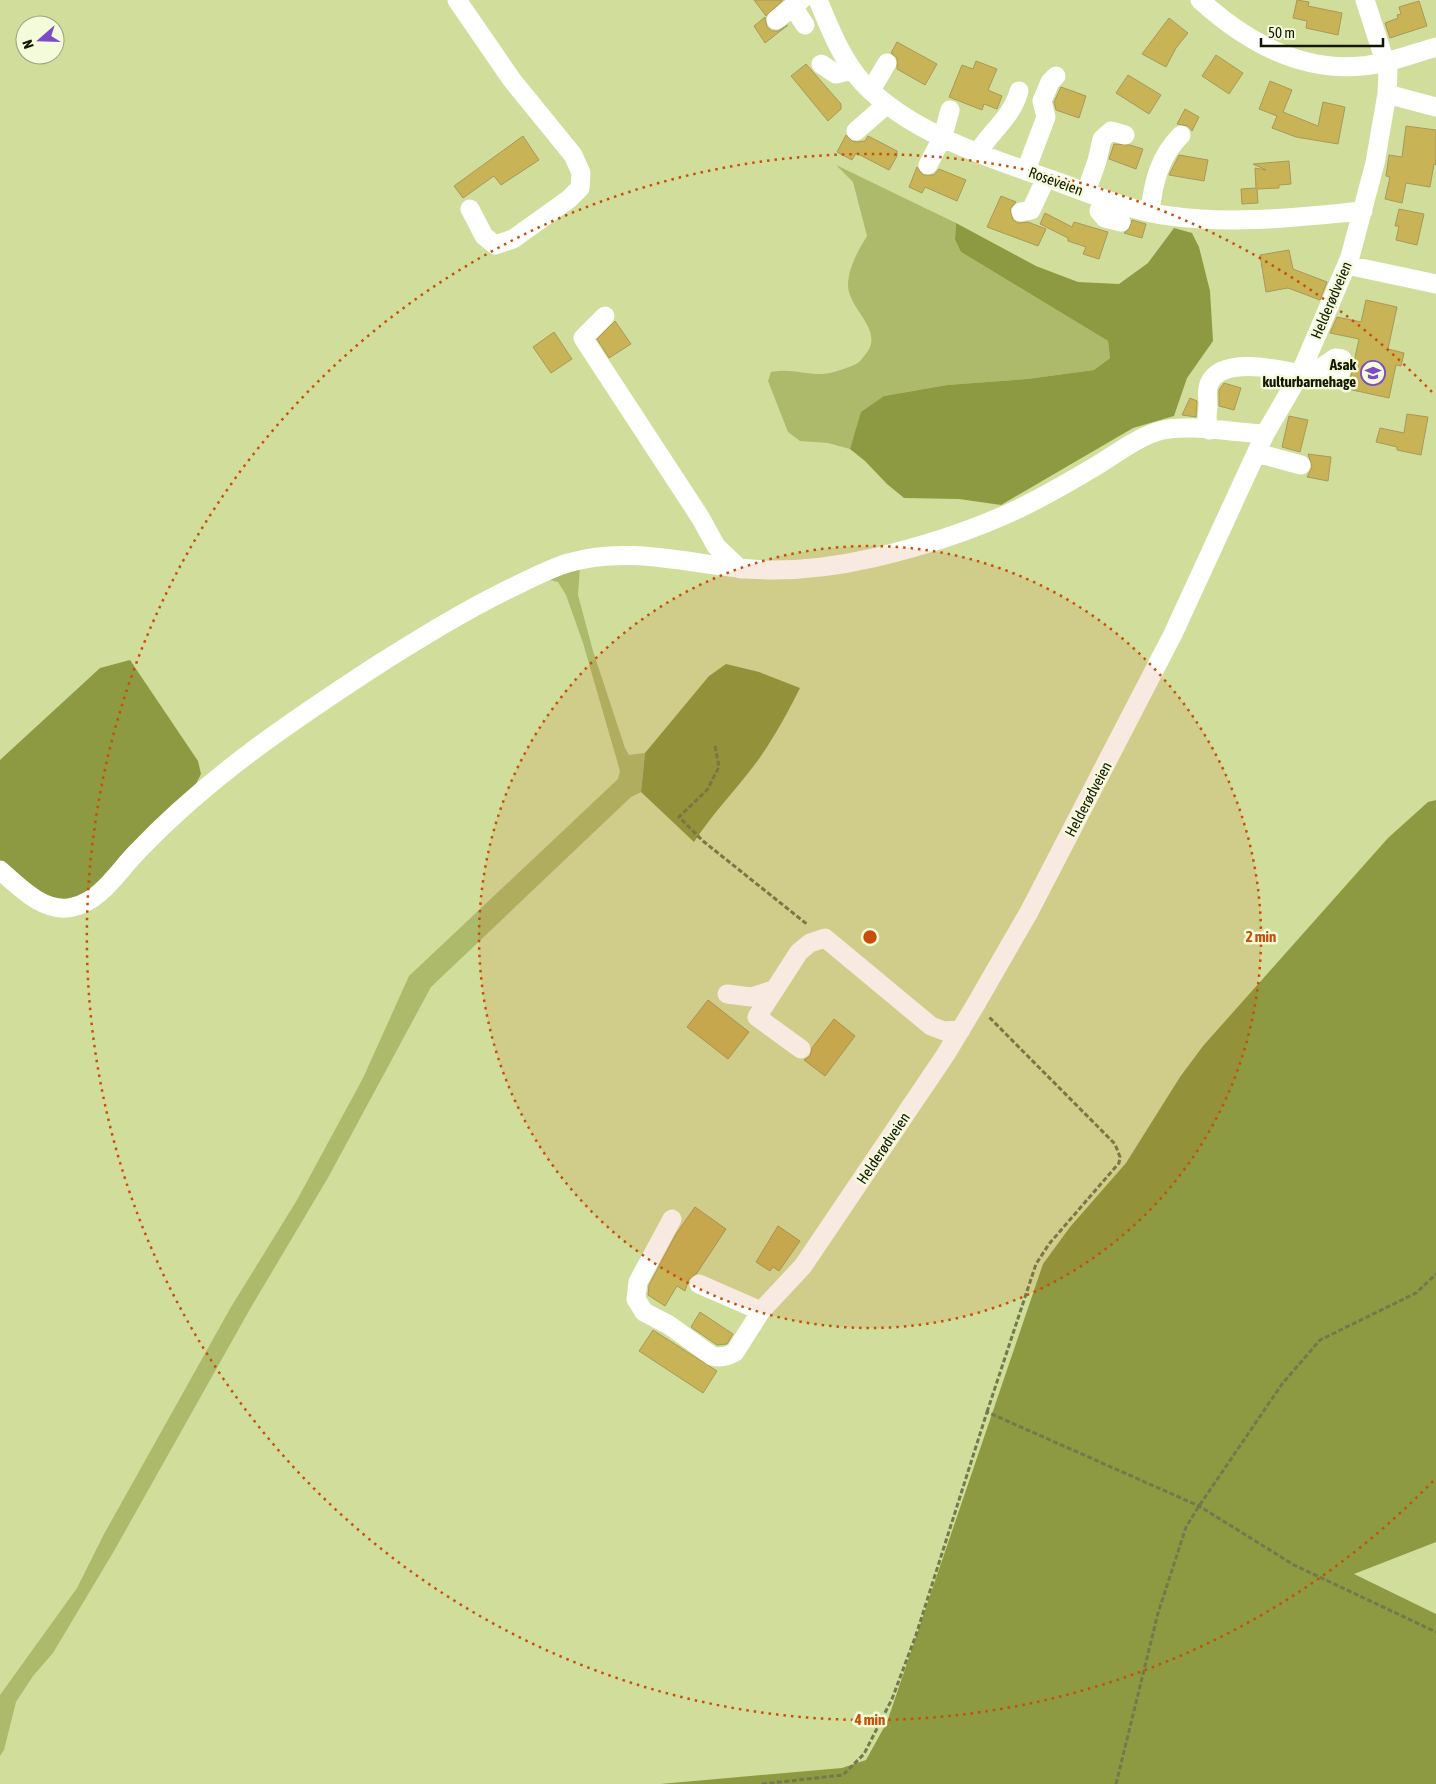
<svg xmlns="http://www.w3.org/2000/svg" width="1436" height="1784" font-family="'Asap Condensed',sans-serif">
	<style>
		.green { fill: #adba6c }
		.forest { fill: #8d9a41 }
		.building { fill: #c8b357; stroke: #a89957 }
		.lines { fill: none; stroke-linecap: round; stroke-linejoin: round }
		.path { stroke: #727a4d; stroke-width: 3; stroke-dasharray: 5 2.5; stroke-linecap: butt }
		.minor { stroke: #fff; stroke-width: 19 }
		.ring { fill: none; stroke: #c84f0a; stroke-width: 2.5; stroke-dasharray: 2.5 5 }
		.labels { text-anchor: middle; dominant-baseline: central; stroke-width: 5; stroke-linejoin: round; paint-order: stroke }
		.street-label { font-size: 15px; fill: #141700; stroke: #f4fbda }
		.poi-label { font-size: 15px; font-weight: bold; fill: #141700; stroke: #f4fbda; text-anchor: end }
		.centre { fill: #c84f0a; stroke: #f4fbda; stroke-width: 2.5 }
		.ring-label { font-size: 15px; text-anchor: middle; font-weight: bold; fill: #c84f0a; stroke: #f4fbda; stroke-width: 5; stroke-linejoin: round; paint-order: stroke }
	</style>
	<rect width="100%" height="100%" fill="#d1de9b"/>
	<path class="green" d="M 836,165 L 956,223 L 955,240 L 961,252 L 1108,341 L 1110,358 L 1094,370 L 1027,379 L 947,385 L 884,396 L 854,437 L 850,449 L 828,443 L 800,441 L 788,432 L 768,381 L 771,372 C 789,368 803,374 821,374 C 830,374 845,369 854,365 C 858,364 862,359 865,355 C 886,331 849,310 848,286 C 848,268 858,251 867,236 L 853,182 Z
		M 580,567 L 578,595 L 593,651 L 625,748 L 629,755 L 645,753 L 641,792 L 631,797 L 431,987 L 329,1176 L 250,1309 L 114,1551 L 53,1653 L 33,1676 L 16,1702 L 4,1750 L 0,1756 L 0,1695 L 77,1588 L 104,1534 L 231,1307 L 297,1200 L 363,1078 L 409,976 L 618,779 L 620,771 L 583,643 L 566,595 L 558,582 L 549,580 Z"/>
	<path class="forest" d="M 956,223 L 1036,266 L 1078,282 L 1119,284 L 1148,263 L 1174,228 L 1192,233 L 1199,247 L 1210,291 L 1213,341 L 1187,378 L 1174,416 L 1133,428 L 1001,505 L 959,499 L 904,498 L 887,484 L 865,461 L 850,449 L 861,412 L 884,396 L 947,385 L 1027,379 L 1094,370 L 1110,358 L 1108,341 L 961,252 L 955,240 Z
		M 130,660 L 198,761 L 201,774 L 194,788 L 143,833 L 92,892 C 57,914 27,884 0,863 L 0,760 L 100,668 Z
		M 726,664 L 759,672 L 800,688 C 788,712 776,734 761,756 C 740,786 714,811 694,842 L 641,792 L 645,753 L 709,676 Z
		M 1436,800 L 1436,1542 L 1354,1574 L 1436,1614 L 1436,1784 L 660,1784 L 842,1768 L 866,1760 L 887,1722 L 1043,1264 L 1070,1227 L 1126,1163 L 1180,1077 L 1203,1046 L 1388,838 L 1428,802 Z"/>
	<path class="building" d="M 754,0 L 783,0 L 766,16 Z
		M 1297,0 L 1309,2 L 1308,6 L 1342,13 L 1338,35 L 1306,28 L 1307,21 L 1293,18 Z
		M 1419,1 L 1427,26 L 1390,38 L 1385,23 L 1398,18 L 1397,15 L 1401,14 L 1399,7 Z
		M 765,17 L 767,27 L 772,31 L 778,31 L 788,25 L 765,43 L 754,26 Z
		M 1169,18 L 1188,33 L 1176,48 L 1166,67 L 1142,54 Z
		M 897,42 L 937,64 L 925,85 L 897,69 L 897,58 L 891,53 Z
		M 1216,55 L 1243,73 L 1229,94 L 1202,76 Z
		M 976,61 L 997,69 L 988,90 L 1002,96 L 997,109 L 984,104 L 982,110 L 949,97 L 962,65 L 973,69 Z
		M 806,64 L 841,104 L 841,109 L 828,121 L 791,76 Z
		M 1128,75 L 1161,95 L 1149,114 L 1116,93 Z
		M 1270,81 L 1292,90 L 1283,112 L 1318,126 L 1323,102 L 1345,107 L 1338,144 L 1296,137 L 1272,128 L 1277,116 L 1259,109 Z
		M 1061,87 L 1086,96 L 1079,118 L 1056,110 L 1054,102 Z
		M 1185,109 L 1199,117 L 1192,131 L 1188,126 L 1177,124 Z
		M 1406,126 L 1436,130 L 1436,165 L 1434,164 L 1430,187 L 1406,183 L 1402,203 L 1385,199 L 1390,177 L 1386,176 L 1389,155 L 1402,157 Z
		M 846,135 L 852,141 L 858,142 L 865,141 L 868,136 L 897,151 L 897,156 L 889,170 L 856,153 L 852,160 L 837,152 Z
		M 523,136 L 539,160 L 501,185 L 494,176 L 463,198 L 454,186 Z
		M 1114,144 L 1130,145 L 1143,149 L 1136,169 L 1109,159 Z
		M 1179,155 L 1208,160 L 1204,181 L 1169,175 Z
		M 1289,161 L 1291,184 L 1279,185 L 1279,188 L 1257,189 L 1258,203 L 1242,204 L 1241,189 L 1256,188 L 1255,168 L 1266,170 L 1253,164 Z
		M 917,167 L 923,175 L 934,175 L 939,169 L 966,180 L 957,201 L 925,187 L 922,193 L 909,187 Z
		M 1001,196 L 1016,202 L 1010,209 L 1013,220 L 1018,223 L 1028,222 L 1046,229 L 1038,246 L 987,227 Z
		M 1399,209 L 1424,214 L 1417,245 L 1396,240 L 1399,226 L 1395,226 Z
		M 1045,213 L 1072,227 L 1074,222 L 1108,232 L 1099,259 L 1083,254 L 1086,247 L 1068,241 L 1068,238 L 1040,224 Z
		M 1132,220 L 1146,224 L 1142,238 L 1124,233 L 1129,229 Z
		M 1289,250 L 1293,269 L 1327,282 L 1320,300 L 1288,288 L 1266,292 L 1260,255 Z
		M 1366,300 L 1397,307 L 1388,349 L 1404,353 L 1401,366 L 1396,365 L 1389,398 L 1348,389 L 1359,339 L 1330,333 L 1337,317 L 1361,322 Z
		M 615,321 L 631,344 L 609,358 L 597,339 Z
		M 554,332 L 572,359 L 551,373 L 533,347 Z
		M 1224,383 L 1241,388 L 1234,410 L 1219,406 L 1219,390 Z
		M 1190,398 L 1197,401 L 1196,417 L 1182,415 Z
		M 1407,414 L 1428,417 L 1421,455 L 1397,450 L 1397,447 L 1376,442 L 1380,428 L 1404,433 Z
		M 1289,416 L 1308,420 L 1300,452 L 1282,447 Z
		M 1308,454 L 1331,457 L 1328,481 L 1307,477 L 1312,467 Z
		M 708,1000 L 749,1032 L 728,1059 L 687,1027 Z
		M 834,1019 L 855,1036 L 825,1076 L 804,1060 L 810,1056 L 812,1048 Z
		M 695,1207 L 726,1229 L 697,1273 L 689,1279 L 685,1291 L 677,1286 L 665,1306 L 648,1295 L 649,1285 L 676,1234 Z
		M 778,1226 L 800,1241 L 779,1271 L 773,1267 L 770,1271 L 756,1262 Z
		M 700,1312 L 733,1334 L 727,1344 L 717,1345 L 691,1327 Z
		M 653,1330 L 717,1371 L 703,1393 L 639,1351 Z"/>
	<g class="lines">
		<path class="path" d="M 715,746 L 719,767 L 707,790 L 679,817 L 703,841 L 808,925
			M 987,1412 L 1036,1264 L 1049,1244 L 1119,1163 L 1120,1157 L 1115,1144 L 988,1016
			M 762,1784 L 843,1775 L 864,1754 L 892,1699 L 916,1635 L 987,1412 L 1199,1506 L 1294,1565 L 1436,1632
			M 1116,1784 L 1158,1613 L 1186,1527 L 1199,1506 L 1282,1384 L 1320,1340 L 1416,1293 L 1436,1274"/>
		<path class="minor" d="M 457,0 L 512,80 L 573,155 L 581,173 L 580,188 L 569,199 L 513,239 L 495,245 L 484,236 L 470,209
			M 818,0 C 830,29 842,60 863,83 C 911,134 993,159 1058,182 C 1094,195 1131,211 1170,216 C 1235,225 1298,217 1363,211
			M 1200,0 C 1245,41 1300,72 1362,66 C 1387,64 1412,54 1436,47
			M 793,7 L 805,25
			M 776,20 L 801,0
			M 821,64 L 836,74 L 853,70
			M 871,90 L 887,63
			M 1387,94 L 1436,107
			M 856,131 L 887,104
			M 978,152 C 991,132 1013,115 1019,91
			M 928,165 L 943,136 L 950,110
			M 1026,170 L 1046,117 L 1042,101 L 1050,82 L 1056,76
			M 1086,192 L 1097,161 L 1102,139 L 1111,131 L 1125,135
			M 1103,199 L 1099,211 L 1105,218 L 1121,222
			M 1021,212 L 1031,210 L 1046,178
			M 1150,213 C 1153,183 1159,157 1181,135
			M 1347,265 L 1436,284
			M 605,316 L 583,338 L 700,517 L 716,546 L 740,569
			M 1302,369 L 1330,378 L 1341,371 L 1342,359 L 1335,358 L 1322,367 L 1310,372
			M 1209,430 C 1205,416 1208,416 1208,404 C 1208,397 1206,391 1209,384 C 1221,356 1277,369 1300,374
			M 1257,453 L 1301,465
			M 0,870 C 20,888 45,914 73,907 C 101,901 118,871 137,852 C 208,777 293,720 379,664 C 422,637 464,611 509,589 C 528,580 548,569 568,563 C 624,546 682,562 738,568 C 783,573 829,568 873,558 C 928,545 984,527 1034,501 C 1055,490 1076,478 1096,466 C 1116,454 1136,438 1159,431 C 1186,423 1236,433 1265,434
			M 727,994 L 751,997 L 773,990
			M 801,1049 L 757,1017 L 799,952 L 810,943 L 825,938 L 931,1026 L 944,1031 L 961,1030
			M 672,1219 L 638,1282 L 636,1299 L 644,1312 L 669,1325 L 712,1356 C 720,1358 727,1357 735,1352 L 761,1311 L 803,1266 L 946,1054 L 976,1004 L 1029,912 L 1173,634 L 1265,434 L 1300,374 L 1350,257 L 1375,163 L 1387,94 L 1388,71 L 1365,0
			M 699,1284 L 761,1311"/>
	</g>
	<circle cx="870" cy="937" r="391" fill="#c84f0a" fill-opacity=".12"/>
	<g class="ring">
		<circle cx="870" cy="937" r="391"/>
		<path d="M1433 1481A783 783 0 1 1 1433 393"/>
	</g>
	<defs>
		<symbol id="school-ring" viewBox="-11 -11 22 22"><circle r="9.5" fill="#f4fbda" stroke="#7a4dc6" stroke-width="1.5"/><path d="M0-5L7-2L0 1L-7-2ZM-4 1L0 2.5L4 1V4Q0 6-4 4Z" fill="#7a4dc6"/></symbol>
	</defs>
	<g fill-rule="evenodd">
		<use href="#school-ring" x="1359" y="359" width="28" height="28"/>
	</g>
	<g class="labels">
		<g class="street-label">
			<text transform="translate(1056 181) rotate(20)">Roseveien</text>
			<text transform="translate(1331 300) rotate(-67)">Helderødveien</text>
			<text transform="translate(1088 799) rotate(-62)">Helderødveien</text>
			<text transform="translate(883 1148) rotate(-56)">Helderødveien</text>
		</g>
		<g class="poi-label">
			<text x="1356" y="364">Asak<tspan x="1356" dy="17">kulturbarnehage</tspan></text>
		</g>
	</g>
	<circle cx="870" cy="937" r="8" class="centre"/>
	<g class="ring-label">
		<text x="1261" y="942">2 min</text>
		<text x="870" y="1725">4 min</text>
	</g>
	<g transform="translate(40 40) rotate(250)"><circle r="24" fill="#f4fbda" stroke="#9aa083"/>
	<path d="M0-4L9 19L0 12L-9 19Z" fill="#7a4dc6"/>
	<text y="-8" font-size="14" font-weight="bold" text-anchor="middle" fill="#141700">N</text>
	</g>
	<path d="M1261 38v8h122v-8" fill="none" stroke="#141700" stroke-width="2.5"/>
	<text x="1268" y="38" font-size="15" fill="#141700" stroke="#f4fbda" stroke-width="4" paint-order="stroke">50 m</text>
</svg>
